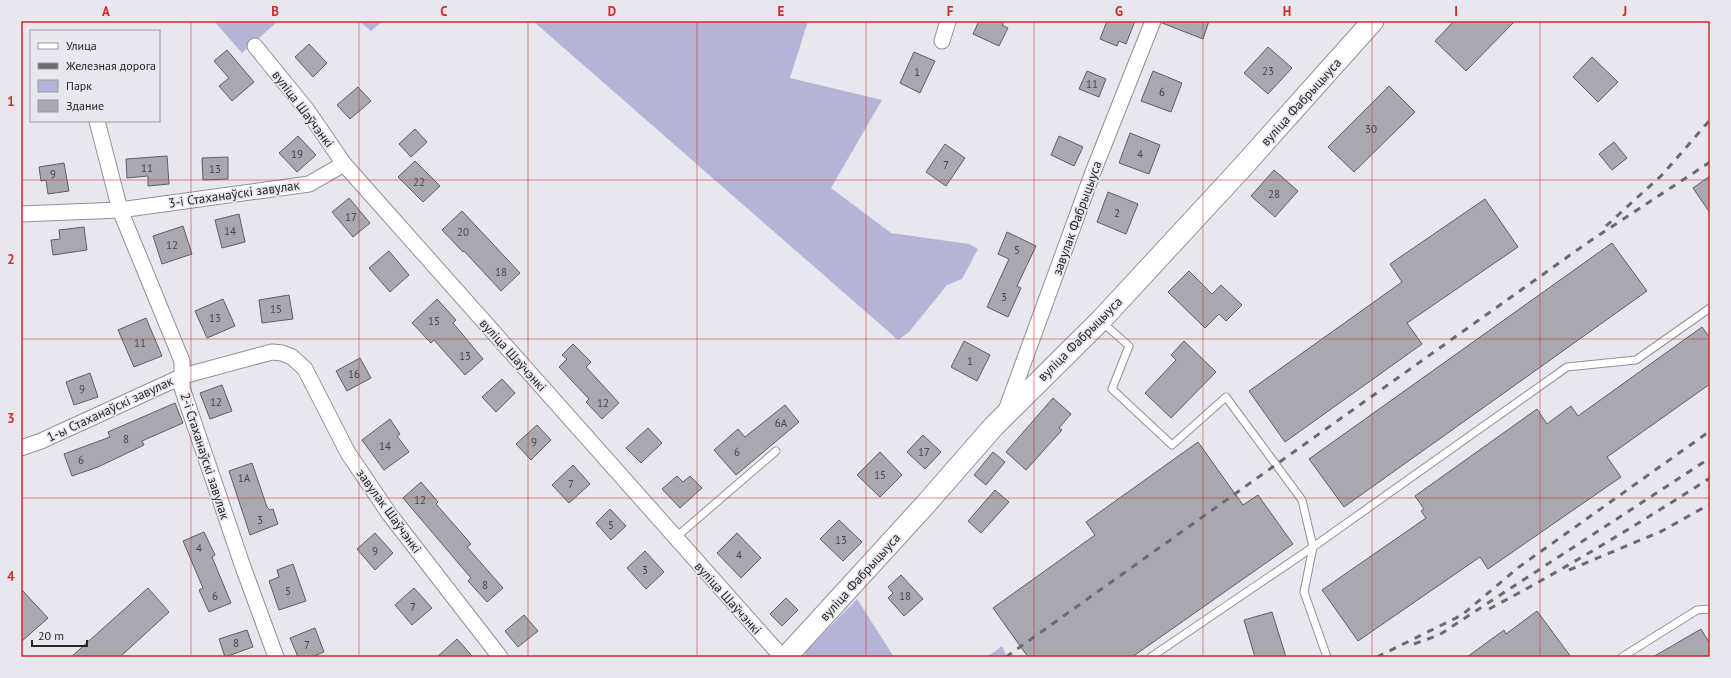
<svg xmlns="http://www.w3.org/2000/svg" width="1731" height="678" font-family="'PT Sans',sans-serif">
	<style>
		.green { fill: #b6b4d6 }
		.building { fill: #a8a8b0; stroke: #5e5e65 }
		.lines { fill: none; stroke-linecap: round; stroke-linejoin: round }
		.lane-casing { stroke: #919199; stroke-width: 9 }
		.street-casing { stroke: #919199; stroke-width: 17 }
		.secondary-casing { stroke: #919199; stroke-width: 23 }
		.lane { stroke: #fff; stroke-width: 7 }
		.street { stroke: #fff; stroke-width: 15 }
		.secondary { stroke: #fff; stroke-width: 21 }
		.rail { stroke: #6a6a6f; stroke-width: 3; stroke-dasharray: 7 7; stroke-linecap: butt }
		.grid { fill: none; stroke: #d62828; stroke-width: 1; stroke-opacity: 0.55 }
		.labels { text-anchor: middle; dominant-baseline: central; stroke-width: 3.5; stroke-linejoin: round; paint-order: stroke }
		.number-label { font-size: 11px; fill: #46464a }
		.street-label { font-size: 13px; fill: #252528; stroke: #e7e7ef }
		.neatline { fill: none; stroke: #d62828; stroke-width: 1.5 }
		.grid-label { font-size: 13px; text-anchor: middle; font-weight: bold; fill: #d62828 }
	</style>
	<rect width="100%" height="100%" fill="#e7e7ef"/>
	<path class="green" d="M 214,21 L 278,21 L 242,53 Z
		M 359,21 L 383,21 L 371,31 Z
		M 533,21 L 808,21 L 790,78 L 882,100 L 831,188 L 891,233 L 969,244 L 978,249 L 962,279 L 947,285 L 909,332 L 898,340 Z
		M 857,599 L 894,657 L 804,657 L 807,650 Z
		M 1002,646 L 1007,657 L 987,657 Z"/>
	<path class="building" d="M 979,21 L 1004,21 L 1002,25 L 1008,28 L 999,46 L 973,34 Z
		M 1107,21 L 1135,21 L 1126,44 L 1119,41 L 1117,46 L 1100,39 Z
		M 1162,21 L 1209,21 L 1203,39 L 1162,23 Z
		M 1454,21 L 1515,21 L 1466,71 L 1435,41 Z
		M 309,44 L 327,63 L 313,77 L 295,57 Z
		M 1268,47 L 1292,68 L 1268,94 L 1244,73 Z
		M 227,50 L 254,82 L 232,101 L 219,86 L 229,78 L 214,61 Z
		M 914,52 L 935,61 L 920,93 L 900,83 Z
		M 1592,57 L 1618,82 L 1598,102 L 1573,77 Z
		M 1087,71 L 1106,79 L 1099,97 L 1079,89 Z
		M 1153,71 L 1182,83 L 1171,112 L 1141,101 Z
		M 1389,86 L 1415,112 L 1354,172 L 1328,147 Z
		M 358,87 L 371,101 L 350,119 L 337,105 Z
		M 415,129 L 427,142 L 411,157 L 399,144 Z
		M 1130,133 L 1160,145 L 1149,174 L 1119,163 Z
		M 298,136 L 316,155 L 297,172 L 279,153 Z
		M 1059,136 L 1083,147 L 1074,166 L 1051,155 Z
		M 1614,142 L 1627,158 L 1612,170 L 1599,154 Z
		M 945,144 L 965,158 L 946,186 L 926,172 Z
		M 167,156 L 169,184 L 148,186 L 148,176 L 127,178 L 126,159 Z
		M 228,157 L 228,179 L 203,180 L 202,158 Z
		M 415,161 L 440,186 L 423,202 L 398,177 Z
		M 64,163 L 69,191 L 48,194 L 46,180 L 41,181 L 39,167 Z
		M 1274,170 L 1298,191 L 1275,217 L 1251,196 Z
		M 1710,176 L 1710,213 L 1693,188 Z
		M 1108,192 L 1138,204 L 1126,234 L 1097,222 Z
		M 349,198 L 370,223 L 353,237 L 332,212 Z
		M 1485,199 L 1518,247 L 1407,323 L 1422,344 L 1285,442 L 1249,391 L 1402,282 L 1390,264 Z
		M 462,211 L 520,273 L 501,291 L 464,251 L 463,252 L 442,230 Z
		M 239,214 L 245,242 L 222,248 L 215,220 Z
		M 183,226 L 192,254 L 162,264 L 153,236 Z
		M 84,227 L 87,250 L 53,255 L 51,240 L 60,239 L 59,230 Z
		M 1007,232 L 1036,246 L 1017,286 L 1021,288 L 1008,317 L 987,307 L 1009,259 L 998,254 Z
		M 1612,243 L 1647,291 L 1344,507 L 1309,459 Z
		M 389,251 L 409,275 L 390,292 L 369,268 Z
		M 1189,271 L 1212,294 L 1221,285 L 1242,305 L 1226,321 L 1219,314 L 1205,328 L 1168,292 Z
		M 289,295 L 293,319 L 262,323 L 259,300 Z
		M 223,299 L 235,326 L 207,338 L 195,311 Z
		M 437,299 L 456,320 L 453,323 L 483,359 L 465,375 L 434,340 L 431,343 L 412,323 Z
		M 146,318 L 162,356 L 134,367 L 118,330 Z
		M 1702,327 L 1710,338 L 1710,384 L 1607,457 L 1621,477 L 1488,569 L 1480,557 L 1358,641 L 1322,590 L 1426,518 L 1421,511 L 1424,509 L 1415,496 L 1537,409 L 1547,424 L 1571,406 L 1578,416 Z
		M 964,341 L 990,355 L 977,381 L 951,367 Z
		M 1184,341 L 1216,372 L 1171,418 L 1145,393 L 1176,360 L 1171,355 Z
		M 573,344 L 591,362 L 586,367 L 619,403 L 602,419 L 586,402 L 589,399 L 559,367 L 567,359 L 562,355 Z
		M 360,358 L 371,378 L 347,391 L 336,371 Z
		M 90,373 L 98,397 L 74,405 L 66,382 Z
		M 502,379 L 515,393 L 496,412 L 482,397 Z
		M 222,385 L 232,411 L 210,419 L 200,393 Z
		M 1053,398 L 1071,414 L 1059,428 L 1062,430 L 1026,470 L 1006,452 Z
		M 175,403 L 183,423 L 142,441 L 144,445 L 98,467 L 72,476 L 64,454 L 110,437 L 108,432 Z
		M 785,405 L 799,422 L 736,475 L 714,450 L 738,429 L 745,437 Z
		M 390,419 L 400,434 L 397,436 L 409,452 L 384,470 L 362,440 Z
		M 537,425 L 551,440 L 531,460 L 516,444 Z
		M 648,428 L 662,443 L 641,463 L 626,448 Z
		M 923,435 L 941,452 L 925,469 L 907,452 Z
		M 1198,442 L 1243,505 L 1258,495 L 1293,544 L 1132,657 L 1028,657 L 993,608 L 1095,535 L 1086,522 Z
		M 880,452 L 902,475 L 880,497 L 857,475 Z
		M 993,452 L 1005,462 L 986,485 L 974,475 Z
		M 252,463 L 267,507 L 270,510 L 273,509 L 278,524 L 250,535 L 229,471 Z
		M 573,465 L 590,484 L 569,503 L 552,485 Z
		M 677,476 L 683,482 L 690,476 L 702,488 L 680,508 L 662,489 Z
		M 421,482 L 438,502 L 436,504 L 471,544 L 467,547 L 503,588 L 487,602 L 468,581 L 471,578 L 403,498 Z
		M 995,490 L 1009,502 L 981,533 L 968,521 Z
		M 610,509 L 626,526 L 611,540 L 596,523 Z
		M 839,520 L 862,542 L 843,561 L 820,539 Z
		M 204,532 L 215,555 L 212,557 L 231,603 L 209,612 L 199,590 L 203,588 L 183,541 Z
		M 375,533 L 393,553 L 375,570 L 357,549 Z
		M 737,533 L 761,558 L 741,578 L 717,553 Z
		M 645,551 L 664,572 L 646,589 L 627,568 Z
		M 293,564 L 306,601 L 279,610 L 269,581 L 279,577 L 277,570 Z
		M 901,575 L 923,599 L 904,616 L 888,598 L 893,593 L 888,587 Z
		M 148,588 L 169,612 L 120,657 L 71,657 Z
		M 414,588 L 432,608 L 412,625 L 395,605 Z
		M 21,589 L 48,618 L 21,642 Z
		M 786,598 L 798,610 L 782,626 L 770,614 Z
		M 1537,611 L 1571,657 L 1467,657 L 1504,630 L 1506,634 Z
		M 1272,612 L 1286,657 L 1255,657 L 1244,620 Z
		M 524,615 L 538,631 L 518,647 L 505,631 Z
		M 315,628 L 324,652 L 311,657 L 298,657 L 290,638 Z
		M 1701,629 L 1710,644 L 1710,657 L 1653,657 Z
		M 247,630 L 253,647 L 225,657 L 219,639 Z
		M 457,639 L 473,657 L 437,657 Z"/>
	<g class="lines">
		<defs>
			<path id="lane" d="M 1102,322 L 1129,346 L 1112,389 L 1172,445 L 1226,397 L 1302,500 L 1313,547 L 1304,592 L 1327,657
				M 675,538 L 776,451
				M 1151,657 L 1313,547 L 1567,367 L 1636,360 L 1710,308
				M 1622,657 L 1697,610 L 1710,609"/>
			<path id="street" d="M 942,41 L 948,21
				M 255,46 L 307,110 L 344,164 L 782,657
				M 97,121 L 120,210 L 182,361 L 182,388 L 243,567 L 276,657
				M 21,214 L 120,210 L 309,184 L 344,164
				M 1005,413 L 1093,172 L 1153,21
				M 21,448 L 41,441 L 183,376 L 272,352 L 282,353 L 292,357 L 305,369 L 348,453 L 390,515 L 500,657"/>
			<path id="secondary" d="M 786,657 L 925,505 L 994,426 L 1101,320 L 1237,173 L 1373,21"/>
		</defs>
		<use href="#lane" class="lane-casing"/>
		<use href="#street" class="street-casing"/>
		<use href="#secondary" class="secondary-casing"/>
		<use href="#lane" class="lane"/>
		<use href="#street" class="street"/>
		<use href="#secondary" class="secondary"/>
		<path class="rail" d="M 1606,226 L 1662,175 L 1710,120
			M 1569,570 L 1662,531 L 1710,504
			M 1489,609 C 1565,569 1638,524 1710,478
			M 1414,644 L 1439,635 L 1710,458
			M 1006,657 L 1587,243 L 1710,162
			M 1377,657 L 1462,615 L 1519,567 L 1710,431"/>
	</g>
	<path class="grid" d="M 191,21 L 191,657M 359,21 L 359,657M 528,21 L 528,657M 697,21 L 697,657M 866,21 L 866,657M 1034,21 L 1034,657M 1203,21 L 1203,657M 1372,21 L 1372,657M 1540,21 L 1540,657M 21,180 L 1710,180M 21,339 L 1710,339M 21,498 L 1710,498"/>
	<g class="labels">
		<g class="number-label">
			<text x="1268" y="71">23</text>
			<text x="917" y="72">1</text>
			<text x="1092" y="84">11</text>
			<text x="1162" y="92">6</text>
			<text x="1371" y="129">30</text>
			<text x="297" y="154">19</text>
			<text x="1140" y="154">4</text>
			<text x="946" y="165">7</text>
			<text x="147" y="168">11</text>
			<text x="215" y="169">13</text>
			<text x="53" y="174">9</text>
			<text x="419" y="182">22</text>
			<text x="1274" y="194">28</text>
			<text x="1117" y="213">2</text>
			<text x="351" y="217">17</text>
			<text x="230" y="231">14</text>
			<text x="463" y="232">20</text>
			<text x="172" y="245">12</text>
			<text x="1017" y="250">5</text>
			<text x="501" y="272">18</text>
			<text x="1004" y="297">3</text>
			<text x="276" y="309">15</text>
			<text x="215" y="318">13</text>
			<text x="434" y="321">15</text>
			<text x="140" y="343">11</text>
			<text x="465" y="356">13</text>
			<text x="970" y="361">1</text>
			<text x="354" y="374">16</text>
			<text x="82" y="389">9</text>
			<text x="216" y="402">12</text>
			<text x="603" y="403">12</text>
			<text x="781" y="423">6А</text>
			<text x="126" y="439">8</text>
			<text x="534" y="442">9</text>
			<text x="385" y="446">14</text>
			<text x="737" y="452">6</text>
			<text x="924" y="452">17</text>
			<text x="81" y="460">6</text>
			<text x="880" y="475">15</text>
			<text x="244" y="478">1А</text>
			<text x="571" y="484">7</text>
			<text x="420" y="500">12</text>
			<text x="260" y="520">3</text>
			<text x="611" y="525">5</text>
			<text x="841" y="540">13</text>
			<text x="199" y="548">4</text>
			<text x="375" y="551">9</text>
			<text x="739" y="555">4</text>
			<text x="645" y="570">3</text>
			<text x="485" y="585">8</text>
			<text x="288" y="591">5</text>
			<text x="215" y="596">6</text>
			<text x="905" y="596">18</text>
			<text x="413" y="607">7</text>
			<text x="236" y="643">8</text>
			<text x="307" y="645">7</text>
		</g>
		<g class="street-label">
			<text transform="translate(1301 102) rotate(-48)">вуліца Фабрыцыуса</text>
			<text transform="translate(303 109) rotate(53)">вуліца Шаўчэнкі</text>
			<text transform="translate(234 194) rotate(-8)">3-і Стаханаўскі завулак</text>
			<text transform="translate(1077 218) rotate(-70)">завулак Фабрыцыуса</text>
			<text transform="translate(1080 339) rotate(-45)">вуліца Фабрыцыуса</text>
			<text transform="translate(513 355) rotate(48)">вуліца Шаўчэнкі</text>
			<text transform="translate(110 409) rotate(-25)">1-ы Стаханаўскі завулак</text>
			<text transform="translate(205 456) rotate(72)">2-і Стаханаўскі завулак</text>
			<text transform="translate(389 511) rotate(54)">завулак Шаўчэнкі</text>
			<text transform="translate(860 577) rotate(-48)">вуліца Фабрыцыуса</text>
			<text transform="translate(728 598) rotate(48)">вуліца Шаўчэнкі</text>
		</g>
	</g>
	<rect width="1731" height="678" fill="none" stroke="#e7e7ef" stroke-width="44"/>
	<rect x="30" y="30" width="130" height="92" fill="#e7e7ef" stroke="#99999f"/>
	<rect x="38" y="43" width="20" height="6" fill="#ffffff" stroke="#99999f"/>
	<text x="66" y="50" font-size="12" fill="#252528">Улица</text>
	<rect x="38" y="63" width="20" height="6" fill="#6a6a6f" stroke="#99999f"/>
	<text x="66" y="70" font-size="12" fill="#252528">Железная дорога</text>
	<rect x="38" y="80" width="20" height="12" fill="#b6b4d6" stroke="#99999f"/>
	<text x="66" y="90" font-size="12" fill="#252528">Парк</text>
	<rect x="38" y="100" width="20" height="12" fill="#a8a8b0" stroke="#99999f"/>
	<text x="66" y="110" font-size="12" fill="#252528">Здание</text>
	<path d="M32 640v6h55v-6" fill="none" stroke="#252528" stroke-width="2"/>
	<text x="38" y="640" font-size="12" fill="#252528" stroke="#e7e7ef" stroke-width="3" paint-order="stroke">20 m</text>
	<rect x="22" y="22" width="1687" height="634" class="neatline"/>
	<g class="grid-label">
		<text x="106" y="16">A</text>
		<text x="275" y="16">B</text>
		<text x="444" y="16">C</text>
		<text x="612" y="16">D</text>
		<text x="781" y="16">E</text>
		<text x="950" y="16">F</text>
		<text x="1119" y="16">G</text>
		<text x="1287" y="16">H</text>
		<text x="1456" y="16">I</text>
		<text x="1625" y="16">J</text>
		<text x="11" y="106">1</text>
		<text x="11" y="264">2</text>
		<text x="11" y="423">3</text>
		<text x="11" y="581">4</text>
	</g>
</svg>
